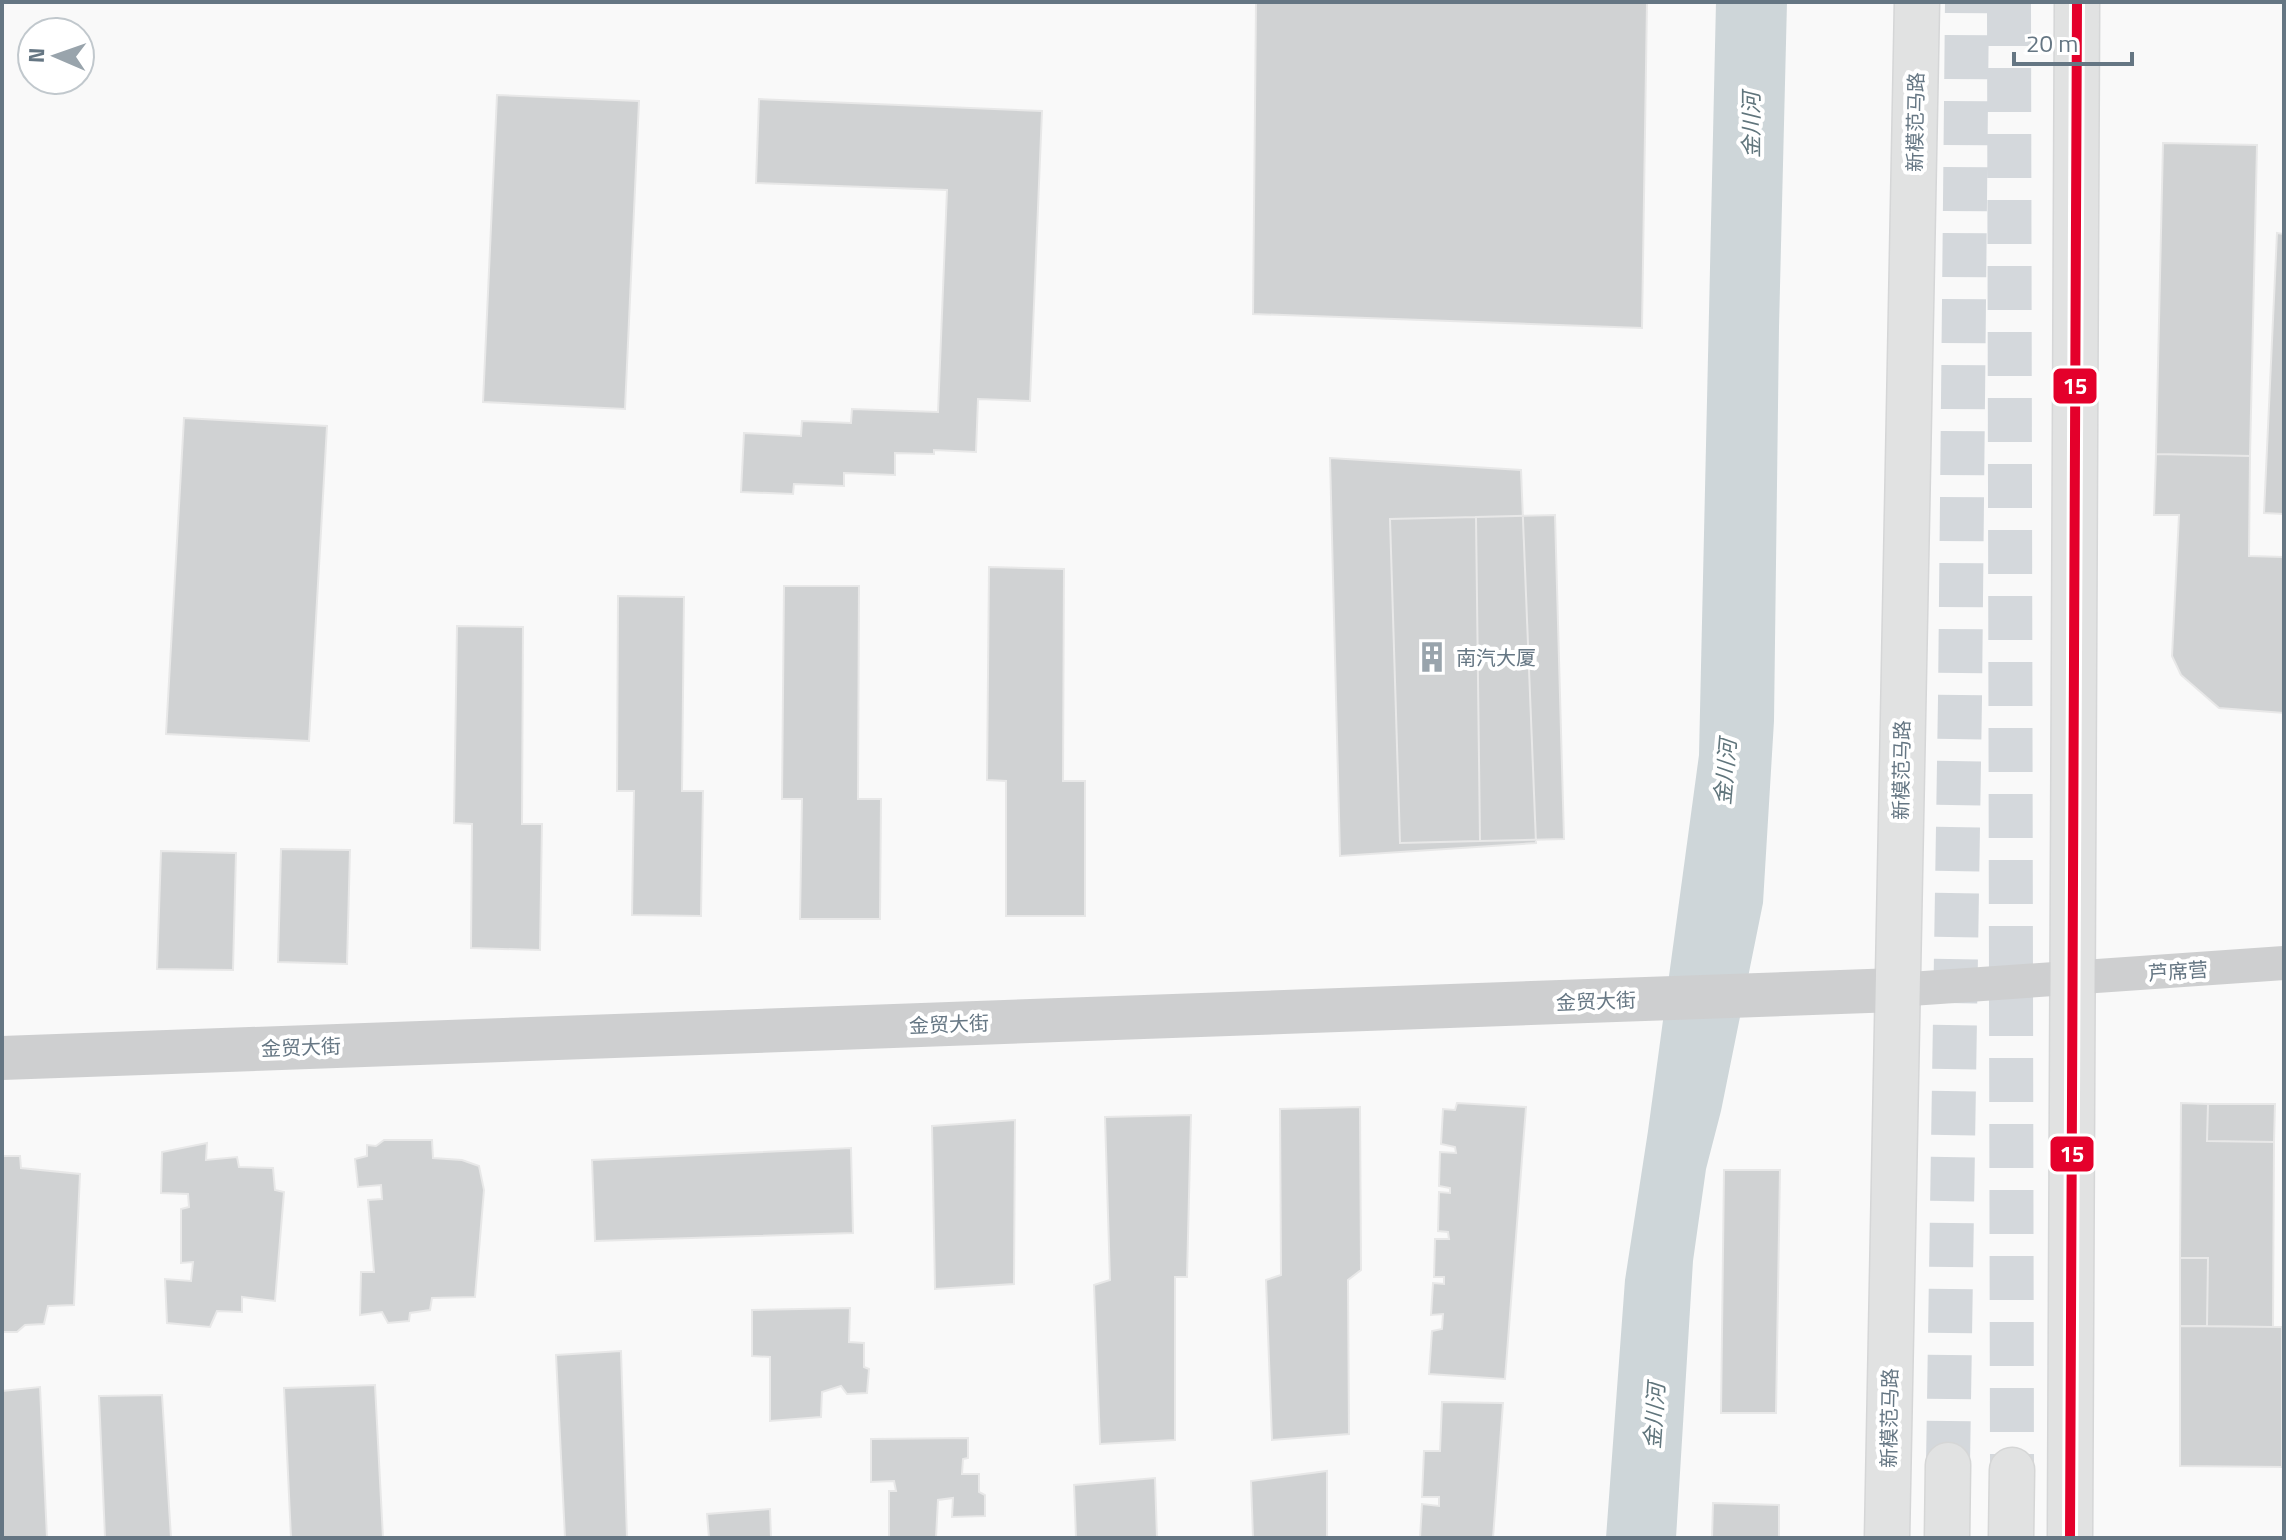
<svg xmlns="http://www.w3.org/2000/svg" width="2286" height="1540" font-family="'Titillium Web','Noto Sans SC',sans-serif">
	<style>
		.water { fill: #ced6d9 }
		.building { fill: #d0d2d3; stroke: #e8e8e8; stroke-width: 2 }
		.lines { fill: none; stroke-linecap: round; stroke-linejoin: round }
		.trunk-tunnel { stroke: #d4d8dc; stroke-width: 44; stroke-dasharray: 44 22; stroke-linecap: butt }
		.primary-casing { stroke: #d5d6d7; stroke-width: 47 }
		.trunk-casing { stroke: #d5d6d6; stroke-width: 47 }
		.minor { stroke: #cecfd0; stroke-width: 34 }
		.tertiary { stroke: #cecfd0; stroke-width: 44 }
		.primary { stroke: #e1e2e2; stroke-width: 44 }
		.trunk { stroke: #e1e2e2; stroke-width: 44 }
		.bus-1-casing { stroke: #fff; stroke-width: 16 }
		.bus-1 { stroke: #e4002b; stroke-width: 10 }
		.labels { text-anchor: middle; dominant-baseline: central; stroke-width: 8; stroke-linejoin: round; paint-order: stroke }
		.street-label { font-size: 20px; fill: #657683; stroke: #fff }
		.poi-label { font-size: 20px; fill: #657683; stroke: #fff; text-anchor: start }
		.water-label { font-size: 22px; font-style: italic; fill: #60757c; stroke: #fff }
		.line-badge { stroke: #fff; stroke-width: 3 }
		.badge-label { font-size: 22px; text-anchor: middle; font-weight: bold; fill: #fff }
	</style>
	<rect width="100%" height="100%" fill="#f9f9f9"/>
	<path class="water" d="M 1716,2 L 1787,2 L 1779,327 L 1774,721 L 1763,903 L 1721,1111 L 1706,1169 L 1693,1261 L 1676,1538 L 1606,1538 L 1625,1280 L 1648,1131 L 1699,755 Z"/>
	<path class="building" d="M 1256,2 L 1647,2 L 1642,328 L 1253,314 Z
		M 497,95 L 639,101 L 625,409 L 483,402 Z
		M 759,99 L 1042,111 L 1030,401 L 978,399 L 976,452 L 934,450 L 934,454 L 895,453 L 895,475 L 844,473 L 844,486 L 794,484 L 793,494 L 741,492 L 744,433 L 801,436 L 802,421 L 851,423 L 852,409 L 938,412 L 947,190 L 756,183 Z
		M 2163,143 L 2257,145 L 2250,456 L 2156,454 Z
		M 2277,233 L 2284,234 L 2284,514 L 2264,513 Z
		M 184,418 L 327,426 L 309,741 L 166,734 Z
		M 2156,454 L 2250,456 L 2249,556 L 2284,557 L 2284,713 L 2219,708 L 2181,675 L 2172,656 L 2179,515 L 2154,515 Z
		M 1330,458 L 1521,470 L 1536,843 L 1340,856 Z
		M 1555,515 L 1564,839 L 1480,841 L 1476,517 Z
		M 1476,517 L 1480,841 L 1400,843 L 1390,519 Z
		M 989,567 L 1064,569 L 1063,781 L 1085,781 L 1085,916 L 1006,916 L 1006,781 L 987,780 Z
		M 784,586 L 859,586 L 858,799 L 881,799 L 880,919 L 800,919 L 802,799 L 782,799 Z
		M 618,596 L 684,597 L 682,791 L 703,791 L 701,916 L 632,915 L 634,791 L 617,791 Z
		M 457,626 L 523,627 L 522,824 L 542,824 L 540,950 L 471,948 L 472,824 L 454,823 Z
		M 281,849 L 350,850 L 347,964 L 278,962 Z
		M 161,851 L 236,853 L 233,970 L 157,969 Z
		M 1457,1103 L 1526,1107 L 1505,1379 L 1429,1374 L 1432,1331 L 1442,1329 L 1443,1314 L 1431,1315 L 1433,1283 L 1444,1284 L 1444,1277 L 1434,1277 L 1435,1239 L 1449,1239 L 1448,1232 L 1438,1231 L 1439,1192 L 1450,1193 L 1450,1188 L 1439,1186 L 1440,1152 L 1456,1153 L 1455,1147 L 1441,1144 L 1443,1109 L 1455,1110 Z
		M 2181,1103 L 2208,1104 L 2207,1141 L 2274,1142 L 2273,1327 L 2207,1326 L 2208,1258 L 2180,1258 Z
		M 2208,1104 L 2275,1104 L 2274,1142 L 2207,1141 Z
		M 1360,1107 L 1361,1270 L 1348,1280 L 1349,1434 L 1272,1440 L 1266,1280 L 1281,1275 L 1280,1109 Z
		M 1191,1115 L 1187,1277 L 1175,1277 L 1175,1440 L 1100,1444 L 1094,1285 L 1110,1280 L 1105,1117 Z
		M 1015,1120 L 1014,1284 L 935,1289 L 932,1126 Z
		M 384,1140 L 432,1140 L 433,1158 L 462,1160 L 479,1166 L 484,1190 L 475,1297 L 432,1298 L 430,1310 L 410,1313 L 409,1321 L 388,1323 L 382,1312 L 360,1315 L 361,1272 L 374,1272 L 368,1200 L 382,1199 L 381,1185 L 358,1187 L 355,1159 L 367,1156 L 367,1145 L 376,1146 Z
		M 207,1143 L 206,1160 L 237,1157 L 239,1167 L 273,1168 L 275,1190 L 284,1192 L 275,1301 L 242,1297 L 242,1312 L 217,1311 L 210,1327 L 167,1323 L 165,1279 L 191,1281 L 193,1262 L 181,1263 L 181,1209 L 189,1207 L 188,1194 L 161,1193 L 162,1152 Z
		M 851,1148 L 853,1233 L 595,1241 L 592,1160 Z
		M 2,1156 L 20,1156 L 21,1168 L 80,1174 L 74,1305 L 48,1306 L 44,1324 L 25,1325 L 17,1332 L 2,1332 Z
		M 1724,1170 L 1780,1170 L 1776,1413 L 1721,1413 Z
		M 2180,1258 L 2208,1258 L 2207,1326 L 2180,1326 Z
		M 850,1308 L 849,1342 L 864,1343 L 864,1367 L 869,1369 L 867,1393 L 847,1394 L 841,1386 L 822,1392 L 821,1417 L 770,1421 L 770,1357 L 752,1356 L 752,1310 Z
		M 2180,1326 L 2282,1327 L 2282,1467 L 2180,1466 Z
		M 621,1351 L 627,1538 L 565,1538 L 556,1355 Z
		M 375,1385 L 383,1538 L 291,1538 L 284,1388 Z
		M 40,1387 L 47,1538 L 2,1538 L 2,1391 Z
		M 162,1395 L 171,1538 L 105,1538 L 99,1396 Z
		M 1442,1402 L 1503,1403 L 1493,1538 L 1420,1538 L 1422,1504 L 1439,1506 L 1439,1497 L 1422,1497 L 1424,1451 L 1440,1451 Z
		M 968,1438 L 968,1458 L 963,1459 L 962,1474 L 979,1474 L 979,1492 L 985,1495 L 985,1516 L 952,1517 L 953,1498 L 938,1500 L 936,1538 L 889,1538 L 889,1491 L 896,1491 L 894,1481 L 871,1482 L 871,1439 Z
		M 1327,1471 L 1327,1538 L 1253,1538 L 1251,1481 Z
		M 1155,1478 L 1157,1538 L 1076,1538 L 1074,1485 Z
		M 1713,1503 L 1779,1505 L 1779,1538 L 1712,1538 Z
		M 770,1509 L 771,1538 L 709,1538 L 707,1514 Z"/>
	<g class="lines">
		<path class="trunk-tunnel" d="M 2009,2 L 2012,1470
			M 1948,1465 L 1960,699 L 1967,2"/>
		<defs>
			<path id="primary" d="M 1887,1538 L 1917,2
				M 2070,1538 L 2077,2"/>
			<path id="trunk" d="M 1947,1538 L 1948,1465
				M 2011,1538 L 2012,1470"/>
		</defs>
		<use href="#primary" class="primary-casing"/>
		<use href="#trunk" class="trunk-casing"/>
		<path class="minor" d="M 1896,990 L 2284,963"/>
		<path class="tertiary" d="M 2,1058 L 1896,990"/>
		<use href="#primary" class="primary"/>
		<use href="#trunk" class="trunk"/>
		<defs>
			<path id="bus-1" d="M 2070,1538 L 2077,2"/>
		</defs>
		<use href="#bus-1" class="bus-1-casing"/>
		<use href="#bus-1" class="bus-1"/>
	</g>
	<defs>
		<symbol id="building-bare" viewBox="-9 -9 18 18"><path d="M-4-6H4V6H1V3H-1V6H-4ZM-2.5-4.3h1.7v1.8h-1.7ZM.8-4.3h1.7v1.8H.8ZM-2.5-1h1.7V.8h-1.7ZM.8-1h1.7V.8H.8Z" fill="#99a4ac" stroke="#fff" stroke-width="2.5" paint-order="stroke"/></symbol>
	</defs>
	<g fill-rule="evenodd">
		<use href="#building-bare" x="1410" y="635" width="44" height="44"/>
	</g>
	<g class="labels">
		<g class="street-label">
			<text transform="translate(1915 122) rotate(-89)">新模范马路</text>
			<text transform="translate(1901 770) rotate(-89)">新模范马路</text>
			<text transform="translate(2178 971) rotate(-4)">芦席营</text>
			<text transform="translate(1596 1001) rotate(-2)">金贸大街</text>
			<text transform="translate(949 1024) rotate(-2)">金贸大街</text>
			<text transform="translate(301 1047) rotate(-2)">金贸大街</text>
			<text transform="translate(1889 1418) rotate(-89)">新模范马路</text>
		</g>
		<g class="poi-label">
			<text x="1456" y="657">南汽大厦</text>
		</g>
		<g class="water-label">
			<text transform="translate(1751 125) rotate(-90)">金川河</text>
			<text transform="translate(1725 772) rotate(-85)">金川河</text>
			<text transform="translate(1654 1416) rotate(-86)">金川河</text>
		</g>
	</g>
	<g class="line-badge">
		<rect x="2052" y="367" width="46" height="38" rx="8" fill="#e4002b"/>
		<rect x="2049" y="1135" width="46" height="38" rx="8" fill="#e4002b"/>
	</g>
	<g class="badge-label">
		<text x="2075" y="394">15</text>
		<text x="2072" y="1162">15</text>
	</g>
	<rect width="2286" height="1540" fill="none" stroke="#657683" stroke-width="8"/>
	<g transform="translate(56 56) rotate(272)"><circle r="38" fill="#ffffff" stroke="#c1c8cd" stroke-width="2"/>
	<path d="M0-6L14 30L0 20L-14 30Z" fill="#99a4ac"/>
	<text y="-12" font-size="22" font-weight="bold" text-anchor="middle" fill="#657683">N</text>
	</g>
	<path d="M2014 52v12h118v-12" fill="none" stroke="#657683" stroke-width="4"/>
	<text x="2026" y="52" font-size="24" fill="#657683" stroke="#ffffff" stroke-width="6" paint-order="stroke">20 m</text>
</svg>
